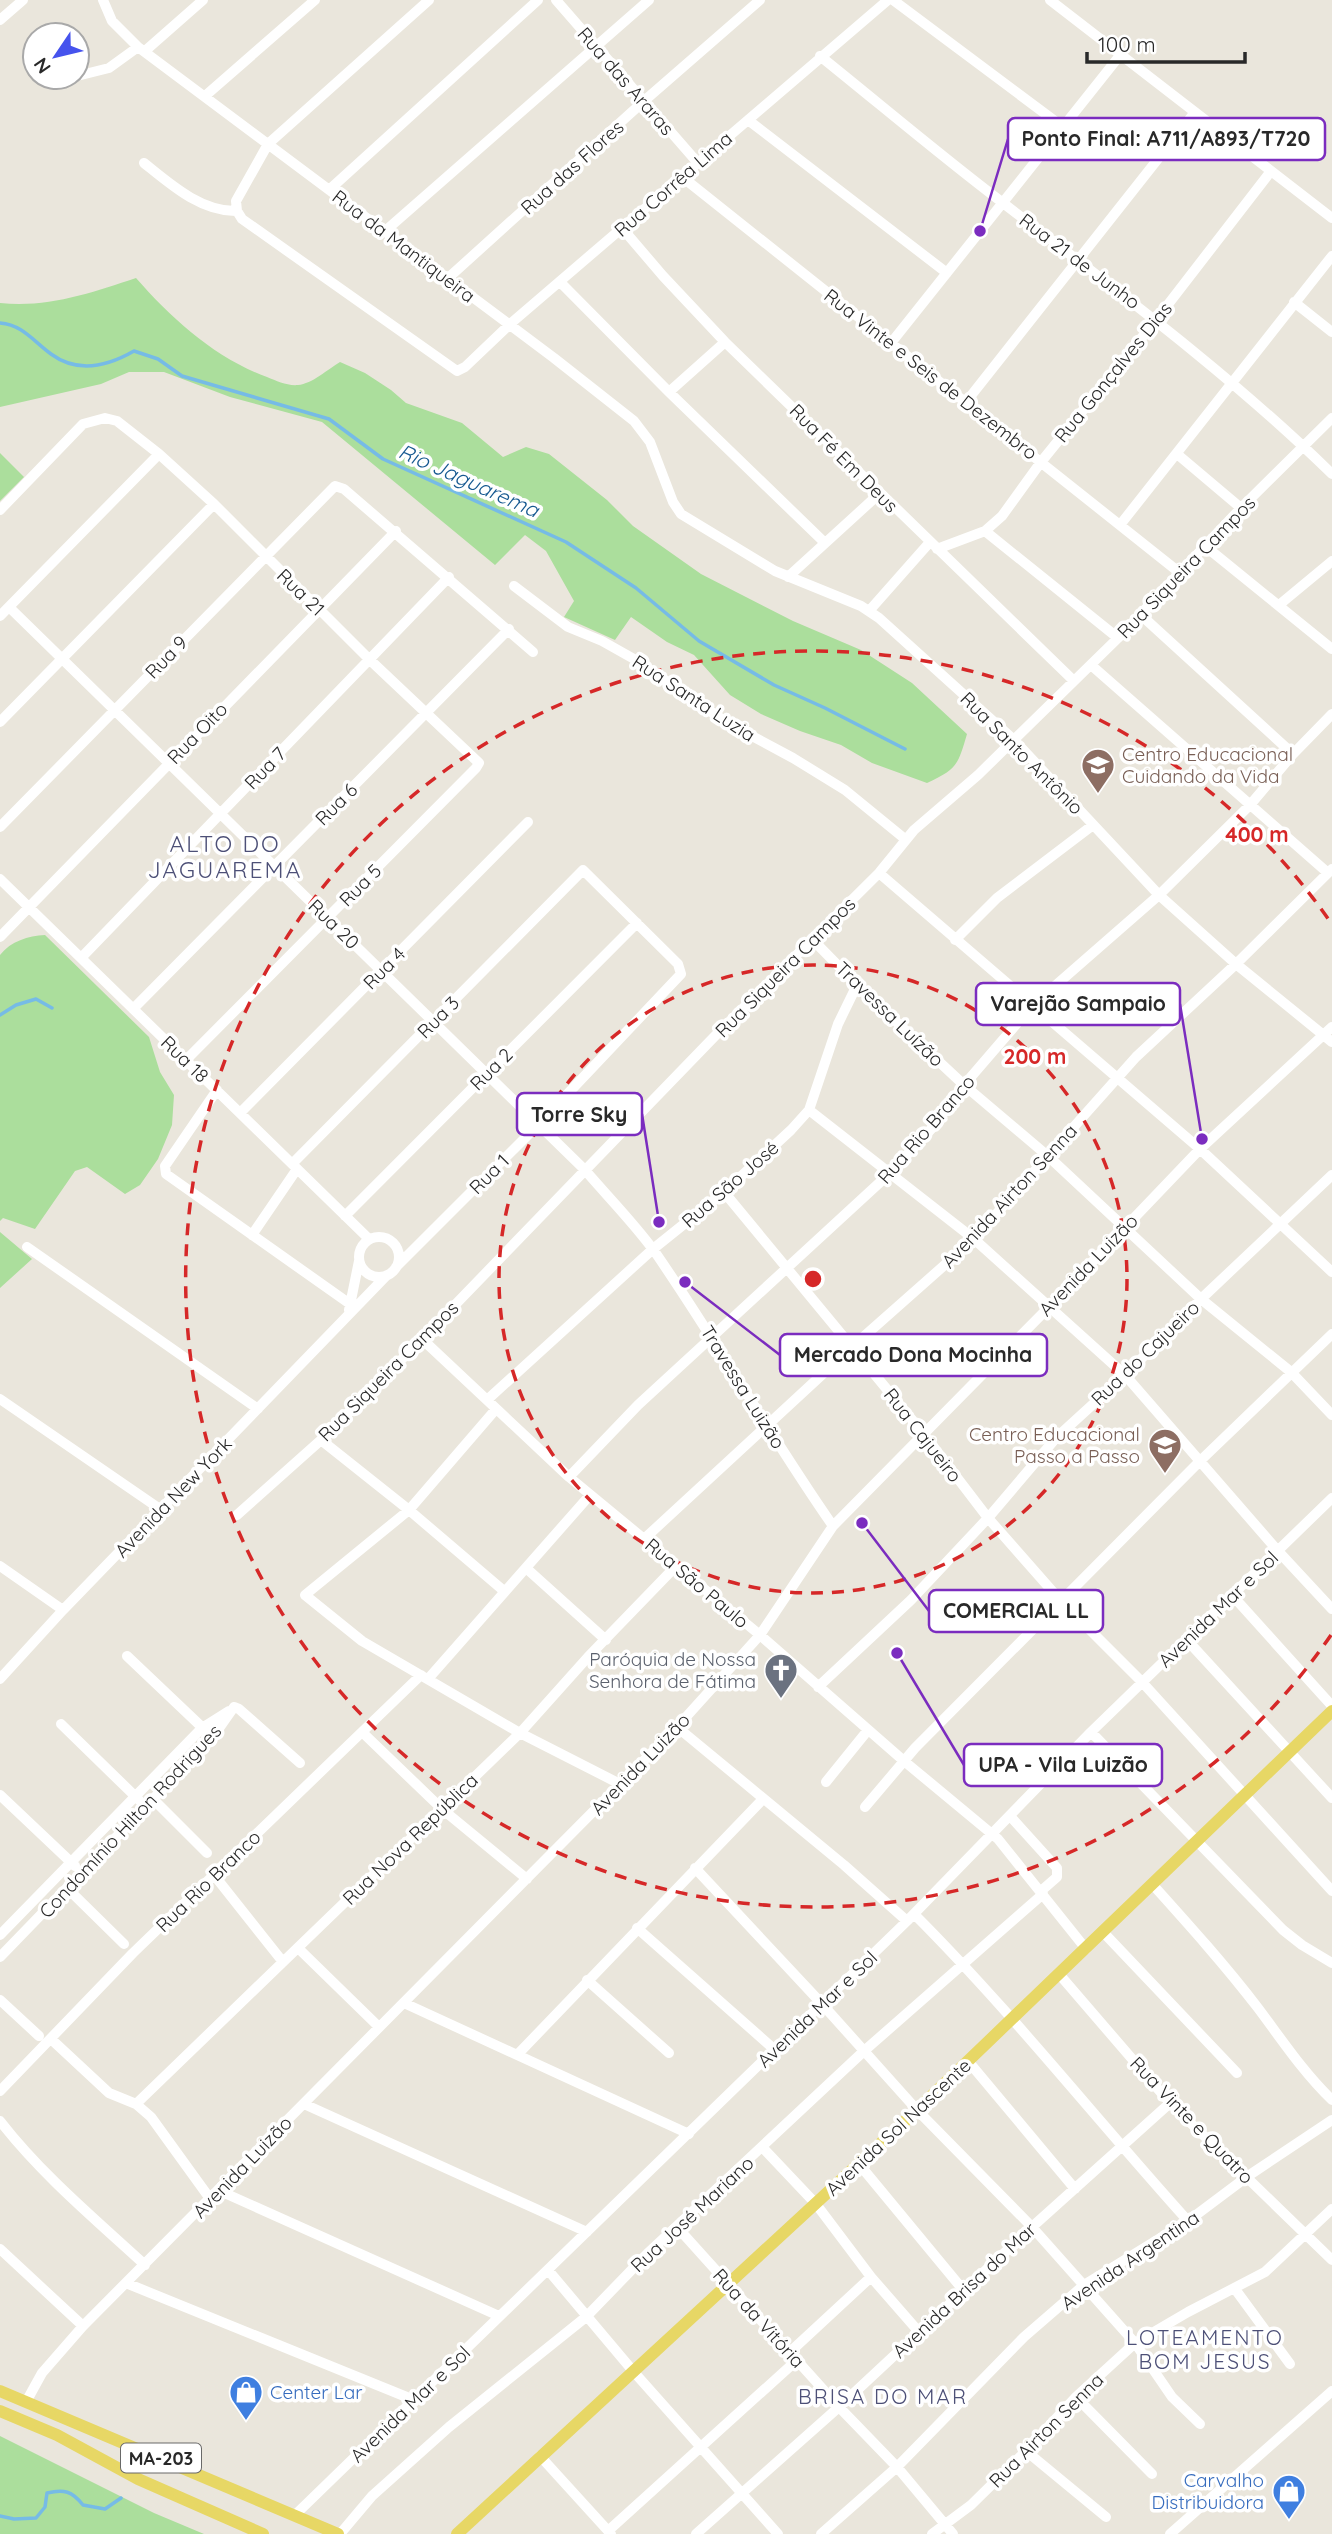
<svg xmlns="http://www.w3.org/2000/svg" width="1332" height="2534" font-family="Quicksand,sans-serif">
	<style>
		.green { fill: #abde9c }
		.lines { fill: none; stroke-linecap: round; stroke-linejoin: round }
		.stream { stroke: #76bbe6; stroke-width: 3.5 }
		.minor { stroke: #fff; stroke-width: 10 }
		.major { stroke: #e7d765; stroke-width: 12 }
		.ring { fill: none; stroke: #d62828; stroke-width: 3.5; stroke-dasharray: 12 9 }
		.labels { text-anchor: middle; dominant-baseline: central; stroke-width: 7; stroke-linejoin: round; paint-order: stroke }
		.shield { fill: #fff; stroke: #696969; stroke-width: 2 }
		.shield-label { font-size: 18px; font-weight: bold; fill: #292929 }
		.street-label { font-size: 19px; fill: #292929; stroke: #fff }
		.education-label { font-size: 19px; fill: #785e54; stroke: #fff; text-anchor: start }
		.worship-label { font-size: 19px; fill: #5b616d; stroke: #fff; text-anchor: end }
		.shop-label { font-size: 19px; fill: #366cbe; stroke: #fff; text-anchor: start }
		.water-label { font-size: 21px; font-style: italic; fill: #165990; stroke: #fff }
		.neighbourhood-label { font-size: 21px; letter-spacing: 2px; fill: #4d5077; stroke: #fff }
		.quarter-label { font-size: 23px; letter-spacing: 2px; fill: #4d5077; stroke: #fff }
		.centre { fill: #d62828; stroke: #fff; stroke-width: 3.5 }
		.ring-label { font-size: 21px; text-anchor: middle; font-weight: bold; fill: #d62828; stroke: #fff; stroke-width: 7; stroke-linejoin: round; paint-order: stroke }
		.leader { fill: none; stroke: #7b2cbf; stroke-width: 2.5 }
		.callout-dot { fill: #7b2cbf; stroke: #fff; stroke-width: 2.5 }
		.callout { fill: #fff; stroke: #7b2cbf; stroke-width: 2.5 }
		.callout-label { font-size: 21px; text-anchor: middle; font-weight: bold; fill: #292929 }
	</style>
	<rect width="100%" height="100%" fill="#eae6dc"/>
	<path class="green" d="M 136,278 C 172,319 215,358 267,377 C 277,381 287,386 298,385 C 312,384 328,369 340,362 L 365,373 L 391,390 L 406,403 L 462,423 L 503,457 L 526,447 L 549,454 L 607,500 L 633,526 L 701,574 L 793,621 L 861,650 L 912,683 L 967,734 C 958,765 957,769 927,783 L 872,763 L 841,745 L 800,731 L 761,714 L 730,695 L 694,655 L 667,642 L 631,617 L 615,640 L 564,617 L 574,601 L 546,551 L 525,535 L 495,565 L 322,422 L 230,397 L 164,372 L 129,372 L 101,384 L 0,407 L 0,303 C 48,308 91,293 136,278 Z
		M 0,453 L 24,477 L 0,501 Z
		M 45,935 L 149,1037 L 160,1072 L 174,1095 L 172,1125 L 158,1159 L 140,1185 L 125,1194 L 87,1167 L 75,1171 L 35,1229 L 3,1218 L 0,1221 L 0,955 C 11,941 28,936 45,935 Z
		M 0,1232 L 32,1259 L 0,1288 Z
		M 0,2436 L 154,2513 L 204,2534 L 0,2534 Z"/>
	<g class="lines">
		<path class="stream" d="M 0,323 C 23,325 33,341 51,354 C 78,374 108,366 134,351 L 158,359 L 182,376 L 329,419 L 383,459 L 566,542 L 636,588 L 699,641 L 774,685 L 825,708 L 905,749
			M 0,1015 L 16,1005 L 36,999 L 52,1008
			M 0,2516 L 14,2519 L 36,2518 L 45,2507 L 47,2493 C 64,2489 72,2491 83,2505 L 105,2509 L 121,2498"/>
		<path class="minor" d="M 103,0 L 112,21 L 138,47 L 554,358 L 634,421 L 650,442 L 673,502 L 681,514 L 775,571 L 861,606 L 879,618 L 1014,740 L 1159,895 L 1236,964 L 1332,1042
			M 429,0 L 268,144 L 236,201 L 237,211 L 242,219 L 457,371 L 465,367 L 510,324 L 888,0
			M 556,0 L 697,162
			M 893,0 L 1063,127
			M 1050,0 L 1332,218
			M 0,20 L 23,0
			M 145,51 L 203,0
			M 820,56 C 881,105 941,156 1003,203 C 1116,290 1230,374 1332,474
			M 77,76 L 109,68 L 138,47
			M 62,78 L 71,77
			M 205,96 L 315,0
			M 748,120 L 947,273
			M 144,163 C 170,184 201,212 237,211
			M 681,176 L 1180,573
			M 329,190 L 538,0
			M 622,228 L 663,276 L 725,342 L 1074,681
			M 384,232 L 649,0
			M 447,279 L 644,101 L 760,0
			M 560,282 L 669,392 L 824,542
			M 1294,302 L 1332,332
			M 891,343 L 1121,54
			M 669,392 L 725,342
			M 966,402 L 1195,112
			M 1177,454 L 1241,508
			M 0,510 L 83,424 L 105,418 L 117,421 L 159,454 L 214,504 L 370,660 L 479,763 L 476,768 L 186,1060
			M 1120,525 L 1332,256
			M 985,531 L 1118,638
			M 1205,546 L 1332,649
			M 937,549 L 985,531 L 1002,516 L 1041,462 L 1156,320 L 1271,171
			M 788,577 L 879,494
			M 514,586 L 568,627 L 602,641 L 634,659 L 726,722 L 793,758 L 845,790 L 905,839
			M 1279,605 L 1332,561
			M 9,607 L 585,1170 C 608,1197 634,1223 655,1252 C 717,1342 771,1437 833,1526
			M 869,611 L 930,542
			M 0,616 L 159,454
			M 1142,616 L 1293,754
			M 1091,665 L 1328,873
			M 0,722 L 214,504
			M 0,827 L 335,486 L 344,489 L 533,652
			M 879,873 L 1200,1149 L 1332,1272
			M 0,879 L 369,1239
			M 0,937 L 396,531
			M 813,940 L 857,985 L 964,1085 L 1049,1157 L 1201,1299 L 1291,1372 L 1332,1415
			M 955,940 L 997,898 L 1093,825
			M 81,958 L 449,577
			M 133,1009 L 509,629
			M 217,1090 L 165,1166 L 166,1174 L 350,1304
			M 809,1110 L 974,1239 L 1125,1375 L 1278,1551 L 1332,1609
			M 240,1113 L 528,822
			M 292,1164 L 583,870 L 678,964 L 681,974 L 539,1124 L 396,1267
			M 724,1192 L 923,1433 L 988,1518 L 1061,1601 L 1142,1682 L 1332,1891
			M 345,1216 L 637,923
			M 252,1235 L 297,1169
			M359 1257a20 20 0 1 1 40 0a20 20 0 1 1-40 0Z
			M 27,1247 L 258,1409
			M 349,1310 L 359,1261
			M 422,1339 L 569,1477 L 760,1635 L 904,1761 L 998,1839 L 1086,1949
			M 0,1399 L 160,1509
			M 487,1400 L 653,1249 L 724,1192 L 791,1130 L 809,1110 L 838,1024 L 857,985
			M 496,1409 L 409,1510 L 305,1595 L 362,1641 L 520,1733 L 622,1785
			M 321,1440 L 409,1510 L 504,1591
			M 569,1477 L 638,1405 L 889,1174 L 934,1126 L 964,1085 L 1032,1006 L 1159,895 L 1250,805 L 1293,754 L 1332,714
			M 237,1515 L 321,1440 L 422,1339 L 715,1036 L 879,873 L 914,830 L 978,775 L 1118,638 L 1241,508 L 1332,418
			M 644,1539 L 852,1347 L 974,1239 L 1136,1057 L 1236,964 L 1332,869
			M 0,1566 L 63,1610
			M 526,1568 L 606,1640
			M 1232,1595 L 1332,1706
			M 1186,1639 L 1332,1798
			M 127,1656 L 206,1731
			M 0,1679 L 63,1610 L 387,1275
			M 428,1679 L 590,1495
			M 818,1687 L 911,1600 L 988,1518 L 1056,1438 L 1125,1375 L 1201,1299 L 1332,1175
			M 234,1707 L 239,1709 L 300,1763
			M 61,1724 L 139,1800
			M 677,1727 L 844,1865 L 907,1921
			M 362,1732 L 442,1809 L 527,1879
			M 1091,1732 L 1283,1930 L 1302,1945 L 1332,1963
			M 826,1782 L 868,1730
			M 0,1795 L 75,1866
			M 153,1799 L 207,1853
			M 865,1807 L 915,1748 L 1200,1461 L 1332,1334
			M 1010,1816 L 1057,1868 L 1057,1877 L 1041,1891
			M 695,1868 L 822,2004 L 917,2110 L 1032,2227 L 1135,2343 L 1172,2397 L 1200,2424
			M 214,1875 L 283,1962
			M 1153,1885 C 1189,1925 1225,1965 1258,2008 C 1282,2040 1303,2072 1332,2100
			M 67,1888 L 124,1944
			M 914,1914 C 1011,2011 1096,2119 1188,2221
			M 637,1928 L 775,2050
			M 1103,1932 L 1237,2073
			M 0,1935 L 202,1728 L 229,1711
			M 298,1948 L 379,2027
			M 0,1957 L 213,1737 L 234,1707
			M 1059,1974 L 1170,2103 L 1332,2260
			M 587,1980 L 669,2053
			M 0,2000 L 39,2036
			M 404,2003 L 689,2134
			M 51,2039 L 109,2093 L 136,2104 L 151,2117 L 211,2200
			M 518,2054 L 763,1799
			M 968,2061 L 1075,2189
			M 0,2091 L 133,1953 L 421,1675
			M 136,2104 L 520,1733 L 588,1657 L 676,1566
			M 304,2104 L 587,2232
			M 0,2121 C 42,2175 95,2219 145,2265
			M 763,2148 L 816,2204 L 871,2277 L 919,2332
			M 859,2164 L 964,2291
			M 220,2191 L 499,2316
			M 677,2227 L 839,2407 L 897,2467 L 953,2534
			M 0,2249 L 83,2326
			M 548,2270 L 633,2371 L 778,2534
			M 126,2283 L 414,2400
			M 1235,2289 L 1290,2364
			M 790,2352 L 871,2277
			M 1076,2397 L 1152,2474
			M 26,2402 L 42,2373 L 83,2326 L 677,1727 L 760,1635 L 833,1526 L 1050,1306 L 1200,1149 L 1332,1027
			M 1026,2451 L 1106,2517
			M 540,2456 L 611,2534
			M 295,2515 L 907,1921 L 1091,1732 L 1332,1498
			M 608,2531 L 797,2360
			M 340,2534 L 372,2496 L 449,2427 L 586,2317 L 647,2254 L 864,2051 L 1043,1894
			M 696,2534 L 839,2407 L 1032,2227 L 1170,2103
			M 821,2534 L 897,2467 L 1024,2337 L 1084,2285 L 1188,2221 L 1248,2176 L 1332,2120
			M 932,2534 L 971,2505 L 1026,2451 L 1076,2397 L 1135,2343 L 1188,2312 L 1265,2272 L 1332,2209
			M 1170,2534 L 1332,2391"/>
		<path class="major" d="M 0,2391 L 338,2534
			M 0,2411 L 57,2435 L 138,2479 L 263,2534
			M 457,2534 L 917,2110 L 1332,1711"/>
	</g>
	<g class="ring">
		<circle cx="813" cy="1279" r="314"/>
		<path d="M1331 1635A628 628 0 1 1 1331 923"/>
	</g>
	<defs>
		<symbol id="school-pin" viewBox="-11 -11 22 30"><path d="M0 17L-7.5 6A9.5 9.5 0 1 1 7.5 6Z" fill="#8d6e63" stroke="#fff"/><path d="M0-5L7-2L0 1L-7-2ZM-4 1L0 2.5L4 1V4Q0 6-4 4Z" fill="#fff"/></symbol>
		<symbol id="church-pin" viewBox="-11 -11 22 30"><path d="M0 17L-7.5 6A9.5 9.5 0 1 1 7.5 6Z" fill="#6b7280" stroke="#fff"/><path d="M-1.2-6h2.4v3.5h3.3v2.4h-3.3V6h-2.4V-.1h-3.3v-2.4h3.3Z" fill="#fff"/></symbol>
		<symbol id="shop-pin" viewBox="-11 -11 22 30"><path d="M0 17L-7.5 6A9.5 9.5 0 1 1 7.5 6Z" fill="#3f7fe0" stroke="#fff"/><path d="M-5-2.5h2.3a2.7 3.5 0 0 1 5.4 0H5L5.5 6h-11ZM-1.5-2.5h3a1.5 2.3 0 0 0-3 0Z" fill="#fff"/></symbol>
	</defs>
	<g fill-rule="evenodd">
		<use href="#school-pin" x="1079" y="746" width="38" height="52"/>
		<use href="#school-pin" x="1146" y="1426" width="38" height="52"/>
		<use href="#church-pin" x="762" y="1651" width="38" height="52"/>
		<use href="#shop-pin" x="227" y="2373" width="38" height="52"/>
		<use href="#shop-pin" x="1270" y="2472" width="38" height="52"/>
	</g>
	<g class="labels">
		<rect class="shield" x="121" y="2443.5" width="80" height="29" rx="5"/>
		<g class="shield-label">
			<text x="161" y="2458">MA-203</text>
		</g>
		<g class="street-label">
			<text transform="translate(626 81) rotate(49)">Rua das Araras</text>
			<text transform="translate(572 167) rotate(-42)">Rua das Flores</text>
			<text transform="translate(673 184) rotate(-41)">Rua Corrêa Lima</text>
			<text transform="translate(404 246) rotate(37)">Rua da Mantiqueira</text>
			<text transform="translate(1080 261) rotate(37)">Rua 21 de Junho</text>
			<text transform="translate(1113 372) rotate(-51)">Rua Gonçalves Dias</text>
			<text transform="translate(931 374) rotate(38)">Rua Vinte e Seis de Dezembro</text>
			<text transform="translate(844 458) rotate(45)">Rua Fé Em Deus</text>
			<text transform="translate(1186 567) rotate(-46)">Rua Siqueira Campos</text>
			<text transform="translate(301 592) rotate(44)">Rua 21</text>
			<text transform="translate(166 657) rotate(-46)">Rua 9</text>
			<text transform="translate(694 698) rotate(33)">Rua Santa Luzia</text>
			<text transform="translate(197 733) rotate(-46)">Rua Oito</text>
			<text transform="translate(1022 753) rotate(45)">Rua Santo Antônio</text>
			<text transform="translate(265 768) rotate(-46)">Rua 7</text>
			<text transform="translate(336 804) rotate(-45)">Rua 6</text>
			<text transform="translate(360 885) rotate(-45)">Rua 5</text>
			<text transform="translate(334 924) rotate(44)">Rua 20</text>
			<text transform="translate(785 967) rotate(-45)">Rua Siqueira Campos</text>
			<text transform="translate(384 968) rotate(-45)">Rua 4</text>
			<text transform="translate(890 1014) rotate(44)">Travessa Luízão</text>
			<text transform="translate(438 1017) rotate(-45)">Rua 3</text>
			<text transform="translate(185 1059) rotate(44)">Rua 18</text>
			<text transform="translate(491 1069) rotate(-45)">Rua 2</text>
			<text transform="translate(926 1129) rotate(-49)">Rua Rio Branco</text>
			<text transform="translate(489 1174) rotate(-45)">Rua 1</text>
			<text transform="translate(730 1184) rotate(-41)">Rua São José</text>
			<text transform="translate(1009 1196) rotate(-47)">Avenida Airton Senna</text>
			<text transform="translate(1088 1265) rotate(-46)">Avenida Luizão</text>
			<text transform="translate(1145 1353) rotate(-44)">Rua do Cajueiro</text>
			<text transform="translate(388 1371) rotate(-45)">Rua Siqueira Campos</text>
			<text transform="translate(743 1387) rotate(58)">Travessa Luizão</text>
			<text transform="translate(923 1435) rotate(52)">Rua Cajueiro</text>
			<text transform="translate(173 1497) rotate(-46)">Avenida New York</text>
			<text transform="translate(697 1583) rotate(40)">Rua São Paulo</text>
			<text transform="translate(1218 1609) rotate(-44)">Avenida Mar e Sol</text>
			<text transform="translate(640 1764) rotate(-46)">Avenida Luizão</text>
			<text transform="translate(130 1821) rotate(-47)">Condomínio Hilton Rodrigues</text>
			<text transform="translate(410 1839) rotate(-44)">Rua Nova República</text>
			<text transform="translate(208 1881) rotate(-44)">Rua Rio Branco</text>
			<text transform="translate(817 2009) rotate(-44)">Avenida Mar e Sol</text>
			<text transform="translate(1192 2120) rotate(46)">Rua Vinte e Quatro</text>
			<text transform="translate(898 2127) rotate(-43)">Avenida Sol Nascente</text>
			<text transform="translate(242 2167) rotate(-46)">Avenida Luizão</text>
			<text transform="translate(692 2214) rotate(-43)">Rua José Mariano</text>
			<text transform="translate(1130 2260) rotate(-34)">Avenida Argentina</text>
			<text transform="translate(964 2290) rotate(-43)">Avenida Brisa do Mar</text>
			<text transform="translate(759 2318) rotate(48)">Rua da Vitória</text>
			<text transform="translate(410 2404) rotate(-44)">Avenida Mar e Sol</text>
			<text transform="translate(1046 2430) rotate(-45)">Rua Airton Senna</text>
		</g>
		<g class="education-label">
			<text x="1122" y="754">Centro Educacional<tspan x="1122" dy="22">Cuidando da Vida</tspan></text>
			<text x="1140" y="1434" text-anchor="end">Centro Educacional<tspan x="1140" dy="22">Passo a Passo</tspan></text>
		</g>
		<g class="worship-label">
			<text x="756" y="1659">Paróquia de Nossa<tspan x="756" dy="22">Senhora de Fátima</tspan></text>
		</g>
		<g class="shop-label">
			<text x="270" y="2392">Center Lar</text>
			<text x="1264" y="2480" text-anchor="end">Carvalho<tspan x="1264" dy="22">Distribuidora</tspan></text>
		</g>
		<g class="water-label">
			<text transform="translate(469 480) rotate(24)">Rio Jaguarema</text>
		</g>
		<g class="neighbourhood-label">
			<text x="1205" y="2337">LOTEAMENTO<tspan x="1205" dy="24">BOM JESUS</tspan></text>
			<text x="883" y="2396">BRISA DO MAR</text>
		</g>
		<g class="quarter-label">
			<text x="225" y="843">ALTO DO<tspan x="225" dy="26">JAGUAREMA</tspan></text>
		</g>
	</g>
	<circle cx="813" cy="1279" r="10" class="centre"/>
	<g class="ring-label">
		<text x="1257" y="842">400 m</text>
		<text x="1035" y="1064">200 m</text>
	</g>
	<path class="leader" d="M980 231L1008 139M1202 1139L1180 1004M659 1222L642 1114M685 1282L780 1355M862 1523L929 1611M897 1653L964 1765"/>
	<g class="callout-dot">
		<circle cx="980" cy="231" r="7"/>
		<circle cx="1202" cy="1139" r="7"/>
		<circle cx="659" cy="1222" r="7"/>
		<circle cx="685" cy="1282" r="7"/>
		<circle cx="862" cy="1523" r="7"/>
		<circle cx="897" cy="1653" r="7"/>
	</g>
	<g class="callout">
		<rect x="1008" y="118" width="317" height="42" rx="7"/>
		<rect x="976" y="983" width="204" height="42" rx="7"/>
		<rect x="517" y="1093" width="125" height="42" rx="7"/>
		<rect x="780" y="1334" width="267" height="42" rx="7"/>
		<rect x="929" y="1590" width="174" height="42" rx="7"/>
		<rect x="964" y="1744" width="198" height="42" rx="7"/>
	</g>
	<g class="callout-label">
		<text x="1166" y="146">Ponto Final: A711/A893/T720</text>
		<text x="1078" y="1011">Varejão Sampaio</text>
		<text x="579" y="1122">Torre Sky</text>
		<text x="913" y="1362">Mercado Dona Mocinha</text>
		<text x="1016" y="1618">COMERCIAL LL</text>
		<text x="1063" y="1772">UPA - Vila Luizão</text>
	</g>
	<g transform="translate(56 56) rotate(235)"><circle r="33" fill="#ffffff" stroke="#a9a9a9" stroke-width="2"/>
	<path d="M0-5L12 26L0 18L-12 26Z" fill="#4653ed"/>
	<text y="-10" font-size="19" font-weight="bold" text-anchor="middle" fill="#292929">N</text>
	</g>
	<path d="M1087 52v10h158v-10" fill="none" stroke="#292929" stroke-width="3.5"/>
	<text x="1098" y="52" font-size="21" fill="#292929" stroke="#ffffff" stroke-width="5" paint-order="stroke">100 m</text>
</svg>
